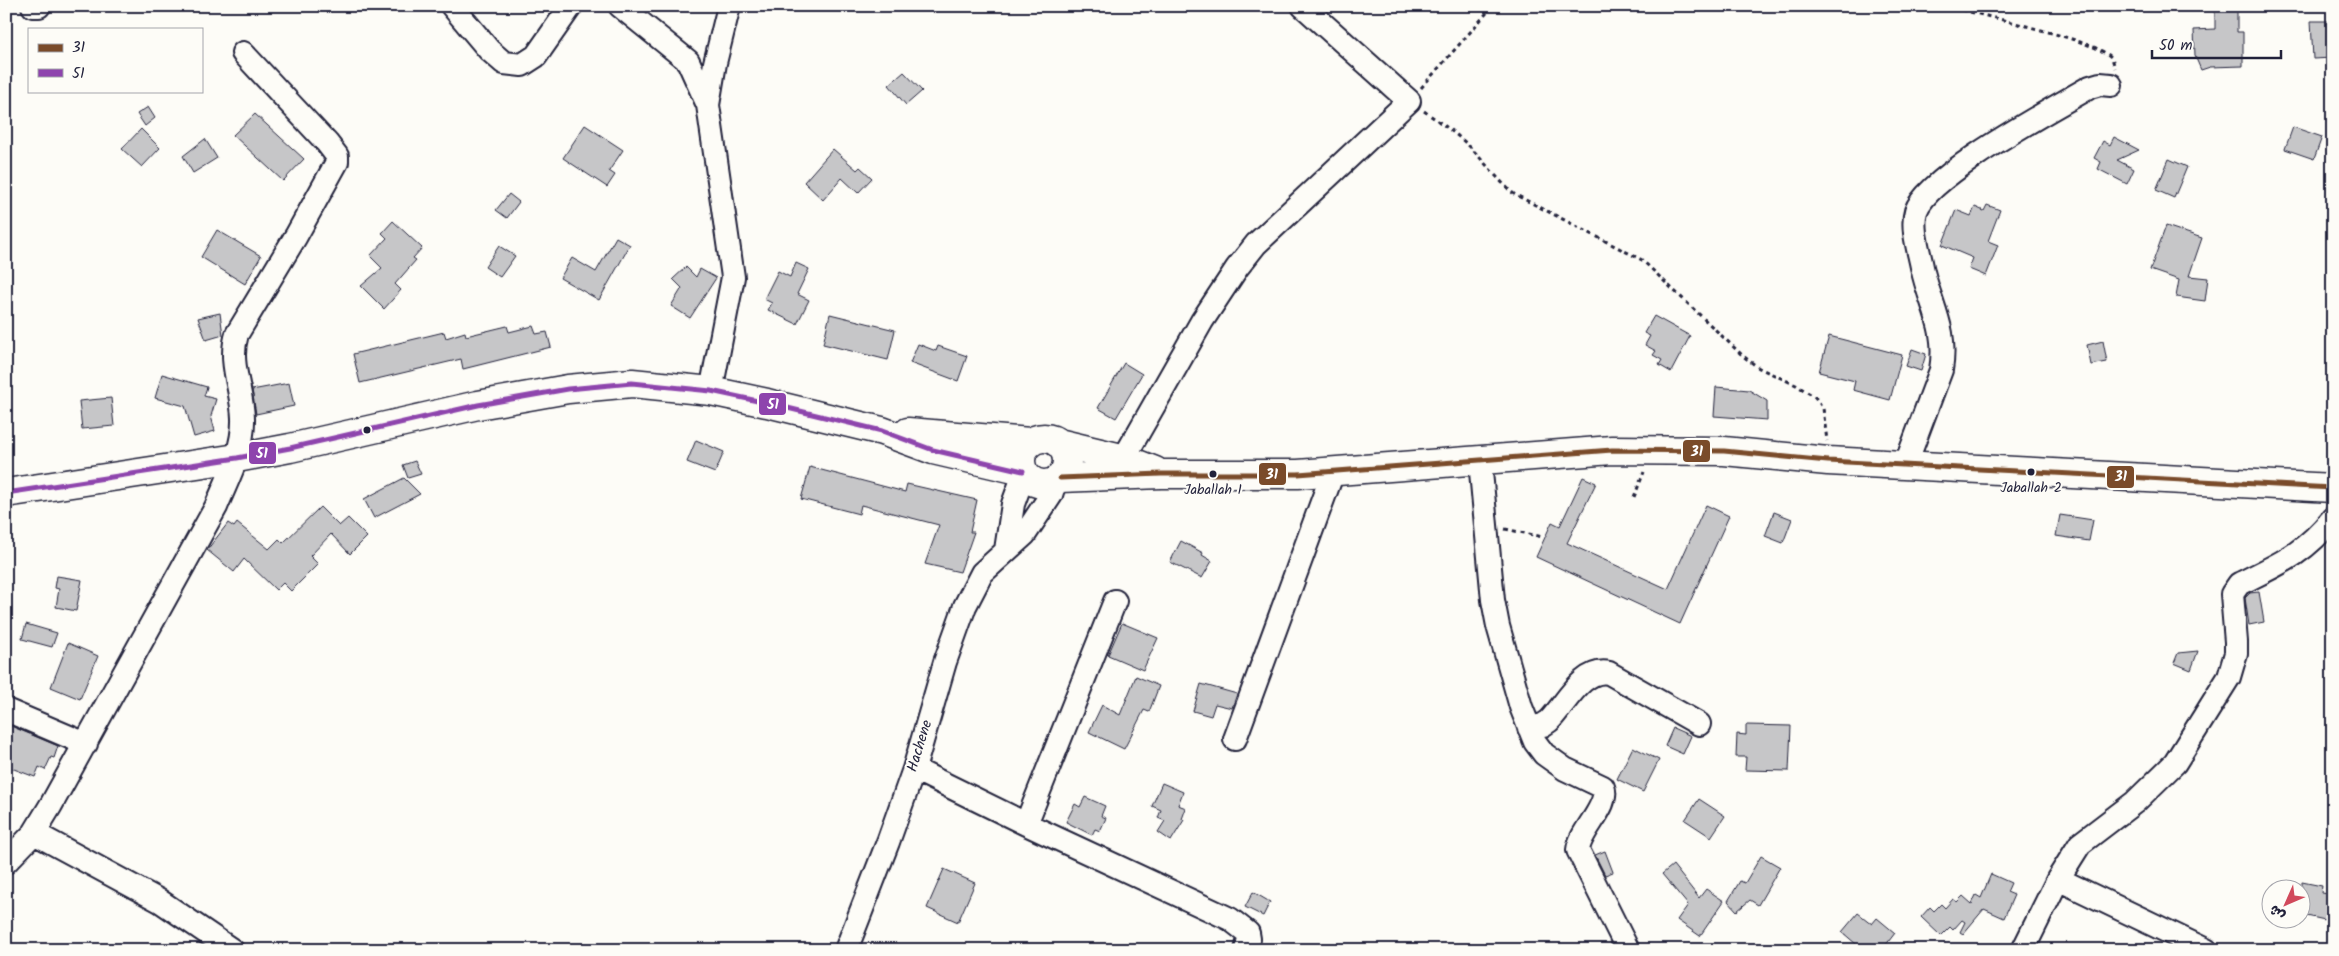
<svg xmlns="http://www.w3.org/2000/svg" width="2339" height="956" font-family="Kalam,'Playpen Sans Arabic',sans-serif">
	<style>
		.building { fill: #c6c6c8; stroke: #22223b }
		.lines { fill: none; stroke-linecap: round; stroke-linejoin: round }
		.minor-casing { stroke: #22223b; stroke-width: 26 }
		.major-casing { stroke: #22223b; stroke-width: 31 }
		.path { stroke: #22223b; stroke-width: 3; stroke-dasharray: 4 4; stroke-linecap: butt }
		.minor { stroke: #fdfcf7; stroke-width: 22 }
		.major { stroke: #fdfcf7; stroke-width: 28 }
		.bus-1-casing { stroke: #fdfcf7; stroke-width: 9 }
		.bus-2-casing { stroke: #fdfcf7; stroke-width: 9 }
		.bus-1 { stroke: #7a4b2a; stroke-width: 5 }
		.bus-2 { stroke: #8e44ad; stroke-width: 5 }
		.bus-dot { fill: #22223b; stroke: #fdfcf7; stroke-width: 2 }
		.labels { text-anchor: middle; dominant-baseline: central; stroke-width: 4; stroke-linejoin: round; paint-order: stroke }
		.bus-label { font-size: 14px; fill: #22223b; stroke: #fdfcf7 }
		.street-label { font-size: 15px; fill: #22223b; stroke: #fdfcf7 }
		.line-badge { stroke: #fdfcf7; stroke-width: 2 }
		.badge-label { font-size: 14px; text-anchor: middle; font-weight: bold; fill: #fff }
	</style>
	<rect width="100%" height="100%" fill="#fdfcf7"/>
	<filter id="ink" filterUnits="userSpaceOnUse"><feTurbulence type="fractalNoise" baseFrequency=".02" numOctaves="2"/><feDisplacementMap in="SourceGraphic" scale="10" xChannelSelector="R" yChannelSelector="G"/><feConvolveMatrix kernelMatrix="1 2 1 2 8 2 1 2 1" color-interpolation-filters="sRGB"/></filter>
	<g filter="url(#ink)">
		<path class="building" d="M 2215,7 L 2237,7 L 2237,32 L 2243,32 L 2243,66 L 2210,67 L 2201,70 L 2195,56 L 2194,30 L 2215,29 Z
			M 2311,21 L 2333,21 L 2333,58 L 2313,59 Z
			M 904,72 L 922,91 L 906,105 L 889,85 Z
			M 148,107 L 155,118 L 145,126 L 137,114 Z
			M 255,114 L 304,159 L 283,181 L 233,135 Z
			M 585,125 L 623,150 L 609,171 L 615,175 L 607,187 L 563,158 Z
			M 2293,127 L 2322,137 L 2314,159 L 2285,149 Z
			M 141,129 L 160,148 L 142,167 L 122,149 Z
			M 2114,137 L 2139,150 L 2117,160 L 2134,169 L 2127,184 L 2098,169 L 2101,162 L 2094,158 L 2103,141 L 2110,145 Z
			M 205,139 L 217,158 L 193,173 L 183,156 Z
			M 833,149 L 857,170 L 860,167 L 872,178 L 858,193 L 842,178 L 823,200 L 804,182 Z
			M 2169,159 L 2187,167 L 2174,198 L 2156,190 Z
			M 509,194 L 519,202 L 507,218 L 496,210 Z
			M 1987,205 L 2000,210 L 1988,241 L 1998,245 L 1986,276 L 1969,269 L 1973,258 L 1942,245 L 1956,210 L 1971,216 L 1975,207 L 1984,211 Z
			M 393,221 L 422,248 L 413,258 L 416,260 L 395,284 L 401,290 L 384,309 L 361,286 L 382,268 L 370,256 L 387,238 L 382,233 Z
			M 2166,226 L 2202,238 L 2189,276 L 2208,278 L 2205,301 L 2176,297 L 2179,280 L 2150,270 Z
			M 217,230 L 261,256 L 245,284 L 201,257 Z
			M 616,237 L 630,245 L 599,300 L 560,278 L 572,258 L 596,272 Z
			M 499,246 L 515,256 L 500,277 L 485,267 Z
			M 796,263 L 809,269 L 797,294 L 809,300 L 797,324 L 768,310 L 772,303 L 764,299 L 778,271 L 790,277 Z
			M 686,267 L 696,277 L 700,269 L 716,278 L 690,318 L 671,306 L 682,288 L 673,279 Z
			M 220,313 L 223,335 L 206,340 L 198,318 Z
			M 830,314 L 895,330 L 888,360 L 823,344 Z
			M 1654,316 L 1690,336 L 1671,372 L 1659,365 L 1662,360 L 1653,355 L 1656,351 L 1645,345 L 1650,336 L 1644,333 Z
			M 507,326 L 509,332 L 533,326 L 536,334 L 547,332 L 551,347 L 463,369 L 461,359 L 360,383 L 353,354 L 444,332 L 446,338 L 465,332 L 466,336 Z
			M 1829,336 L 1902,355 L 1890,400 L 1853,390 L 1855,381 L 1819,372 Z
			M 2103,341 L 2107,362 L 2091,365 L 2087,345 Z
			M 918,344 L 936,351 L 938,346 L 967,356 L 958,381 L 910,363 Z
			M 1912,349 L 1926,354 L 1921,371 L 1906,366 Z
			M 1124,363 L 1142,374 L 1116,418 L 1098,408 Z
			M 162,374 L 207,387 L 204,396 L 216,399 L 211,416 L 215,431 L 194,437 L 185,406 L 155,398 Z
			M 289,383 L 294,406 L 256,414 L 252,390 Z
			M 1716,387 L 1749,390 L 1767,401 L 1767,420 L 1714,416 Z
			M 111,398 L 114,426 L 82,429 L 79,401 Z
			M 696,440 L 724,452 L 715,473 L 687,462 Z
			M 415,461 L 421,474 L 408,478 L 403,465 Z
			M 810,467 L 905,492 L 907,484 L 977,500 L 970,532 L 974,532 L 960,572 L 925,564 L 939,525 L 861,505 L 859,514 L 801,499 Z
			M 1583,477 L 1596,483 L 1567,543 L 1668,589 L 1706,505 L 1729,516 L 1680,624 L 1536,557 L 1552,522 L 1560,526 Z
			M 404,478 L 420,494 L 374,518 L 364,499 Z
			M 320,507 L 339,526 L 348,518 L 367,537 L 350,554 L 331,534 L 310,556 L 318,564 L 291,591 L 283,583 L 276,590 L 244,559 L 234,572 L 207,550 L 228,523 L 234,527 L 237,523 L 269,549 L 279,539 L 283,543 Z
			M 1774,512 L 1792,519 L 1783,543 L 1765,536 Z
			M 2060,515 L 2093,520 L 2089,541 L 2056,536 Z
			M 1181,541 L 1203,553 L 1202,555 L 1212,561 L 1202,578 L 1170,562 Z
			M 57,576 L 82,580 L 76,611 L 56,607 L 59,589 L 55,588 Z
			M 2259,592 L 2264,622 L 2249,625 L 2245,598 L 2250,593 Z
			M 1122,623 L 1158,638 L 1143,670 L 1108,655 Z
			M 26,624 L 57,633 L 52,647 L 22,639 Z
			M 68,643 L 98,656 L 80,699 L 51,687 Z
			M 2198,651 L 2191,670 L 2174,663 L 2178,653 Z
			M 1136,676 L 1159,686 L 1149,712 L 1144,710 L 1124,749 L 1089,732 L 1102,705 L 1120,715 Z
			M 1201,684 L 1237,694 L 1232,708 L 1215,704 L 1211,716 L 1193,711 Z
			M 6,724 L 58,746 L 54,758 L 51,757 L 45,770 L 39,767 L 35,777 L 6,766 Z
			M 1746,725 L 1791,726 L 1789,771 L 1745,770 L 1746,757 L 1736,757 L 1737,734 L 1746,735 Z
			M 1673,728 L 1691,736 L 1683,754 L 1665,746 Z
			M 1633,747 L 1659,760 L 1643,792 L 1617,779 Z
			M 1162,783 L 1183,792 L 1178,805 L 1186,808 L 1182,819 L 1184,820 L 1171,841 L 1158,832 L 1165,821 L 1158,818 L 1161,810 L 1152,806 Z
			M 1085,797 L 1105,806 L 1101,816 L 1106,818 L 1100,831 L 1095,829 L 1092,835 L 1066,822 L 1075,804 L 1080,807 Z
			M 1699,799 L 1725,816 L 1711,837 L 1685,820 Z
			M 1605,851 L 1613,872 L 1605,875 L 1595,855 Z
			M 1761,856 L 1780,867 L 1758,905 L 1750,900 L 1737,911 L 1728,901 L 1740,881 L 1745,883 Z
			M 1673,865 L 1699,898 L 1706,889 L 1724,901 L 1700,936 L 1677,920 L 1688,905 L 1662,874 Z
			M 944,869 L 975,883 L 958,922 L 927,908 Z
			M 1991,874 L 2011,883 L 2007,892 L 2014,895 L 2004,918 L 1984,909 L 1963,934 L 1960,932 L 1965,922 L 1962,920 L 1953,930 L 1950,927 L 1941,936 L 1921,917 L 1930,907 L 1934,911 L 1941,904 L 1945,908 L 1953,899 L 1957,902 L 1963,896 L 1972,904 L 1976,895 L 1981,898 Z
			M 2302,882 L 2322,886 L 2321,893 L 2330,894 L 2325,920 L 2302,915 Z
			M 1253,892 L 1270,902 L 1263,916 L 1245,907 Z
			M 1858,913 L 1872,924 L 1877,918 L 1895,933 L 1882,950 L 1863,950 L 1842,932 Z"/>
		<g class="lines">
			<defs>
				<path id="minor" d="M 33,6 L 39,6
					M 452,6 L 489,50 L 504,63 L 522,65 L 536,56 L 571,6
					M 620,6 L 688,61 L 708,105
					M 711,391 L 733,277 L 708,105 L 715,63 L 729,6
					M 1480,461 L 1493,600 L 1498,626 L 1521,707 L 1535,742 L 1544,754 L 1565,769 L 1603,787 C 1611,805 1580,830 1578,850 L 1628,950
					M 1905,466 L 1941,370 C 1948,328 1930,306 1922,267 C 1919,251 1911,228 1916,211 C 1928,175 2053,109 2090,87 L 2100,84 L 2111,85
					M 1116,472 L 1202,321 L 1237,268 L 1256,244 L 1409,101 L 1303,6
					M 1006,550 L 1013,504 L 1024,474
					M 6,710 L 86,744
					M 1529,728 L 1543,725 L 1549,721 C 1565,705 1583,667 1609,673 L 1699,724
					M 1235,739 L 1333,472
					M 914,769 L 1026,824 L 1230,919 L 1248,933 L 1249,939 L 1246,950
					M 1026,824 L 1115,601
					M 34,833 L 160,901 L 232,950
					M 6,862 L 34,833 L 51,805 L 216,507 C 228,478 244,449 243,418 C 242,388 228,363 237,334 L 296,236 L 337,162 L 337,156 L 327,143 L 243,53
					M 2058,879 L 2206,950
					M 846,950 L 888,842 L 914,769 L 945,662 L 965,606 L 982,573 L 1025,534 L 1051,495 L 1055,482
					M 2023,950 L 2058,879 L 2080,844 L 2135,802 L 2175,763 L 2229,677 L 2236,653 L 2236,642 L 2232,594 L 2239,584 C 2279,564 2303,555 2333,518"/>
				<path id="major" d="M 908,432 L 1030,442
					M1021 461a23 23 0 1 1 46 0a23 23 0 1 1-46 0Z
					M 1059,443 L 1122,458 L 1155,471
					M 1060,478 L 1161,474 L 1298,474 L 1612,450 L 1724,451 L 1828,461 L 2333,488
					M 6,493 L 237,458 L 290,448 L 478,405 L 568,389 L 632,383 L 711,391 L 767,403 L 882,431 L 933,450 L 1023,471"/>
			</defs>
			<use href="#minor" class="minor-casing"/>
			<use href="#major" class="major-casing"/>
			<path class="path" d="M 1947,6 C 1978,15 2095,39 2112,58 L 2115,68
				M 1421,88 L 1493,6
				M 1424,111 C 1441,123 1457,134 1471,148 C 1486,164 1498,180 1514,194 L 1642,260 L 1743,356 L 1759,368 L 1796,385 L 1815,397 L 1823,408 L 1827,441
				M 1634,497 L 1644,472
				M 1505,529 L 1543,537"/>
			<use href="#minor" class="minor"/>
			<use href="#major" class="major"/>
			<defs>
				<path id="bus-1" d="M 1060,478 L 1161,474 L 1298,474 L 1612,450 L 1724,451 L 1828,461 L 2333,488"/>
				<path id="bus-2" d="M 6,493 L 237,458 L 290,448 L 478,405 L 568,389 L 632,383 L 711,391 L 767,403 L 882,431 L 933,450 L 1023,471"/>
			</defs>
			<use href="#bus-1" class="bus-1-casing"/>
			<use href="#bus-2" class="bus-2-casing"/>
			<use href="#bus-1" class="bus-1"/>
			<use href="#bus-2" class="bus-2"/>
		</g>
	</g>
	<g class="bus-dot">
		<circle cx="367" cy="430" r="4.5"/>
		<circle cx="2031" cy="472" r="4.5"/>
		<circle cx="1213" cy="474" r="4.5"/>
	</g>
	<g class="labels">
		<g class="bus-label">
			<text x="2031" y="488">Jaballah 2</text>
			<text x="1213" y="490">Jaballah 1</text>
		</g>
		<g class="street-label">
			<text transform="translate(920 746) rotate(-73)">Hachene</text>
		</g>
	</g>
	<g class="line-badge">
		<rect x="758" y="392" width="29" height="24" rx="5" fill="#8e44ad"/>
		<rect x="1682" y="439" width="29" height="24" rx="5" fill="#7a4b2a"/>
		<rect x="248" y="441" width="29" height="24" rx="5" fill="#8e44ad"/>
		<rect x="1258" y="462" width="29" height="24" rx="5" fill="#7a4b2a"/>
		<rect x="2106" y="465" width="29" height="24" rx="5" fill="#7a4b2a"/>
	</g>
	<g class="badge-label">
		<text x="773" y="409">51</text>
		<text x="1697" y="456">31</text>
		<text x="262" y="458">51</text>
		<text x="1272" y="479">31</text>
		<text x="2121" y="481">31</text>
	</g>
	<rect width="2339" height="956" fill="none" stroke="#fdfcf7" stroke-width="25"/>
	<rect x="12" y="12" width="2314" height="931" fill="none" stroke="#22223b" stroke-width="2" filter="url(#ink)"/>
	<rect x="28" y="28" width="175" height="65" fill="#fdfcf7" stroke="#a5a5ac"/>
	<rect x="38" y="44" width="25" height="8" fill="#7a4b2a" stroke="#a5a5ac"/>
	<text x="72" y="52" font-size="15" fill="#22223b">31</text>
	<rect x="38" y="69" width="25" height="8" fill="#8e44ad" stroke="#a5a5ac"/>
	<text x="72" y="78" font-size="15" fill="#22223b">51</text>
	<g transform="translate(2286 904) rotate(225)"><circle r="24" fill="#fdfcf7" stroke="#a5a5ac"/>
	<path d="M0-4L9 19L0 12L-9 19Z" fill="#d1495b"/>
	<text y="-8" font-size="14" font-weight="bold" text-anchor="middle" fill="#22223b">ش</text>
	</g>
	<path d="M2152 50v8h129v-8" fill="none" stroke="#22223b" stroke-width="2.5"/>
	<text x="2159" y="50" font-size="15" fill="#22223b" stroke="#fdfcf7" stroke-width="4" paint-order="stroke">50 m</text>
</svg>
